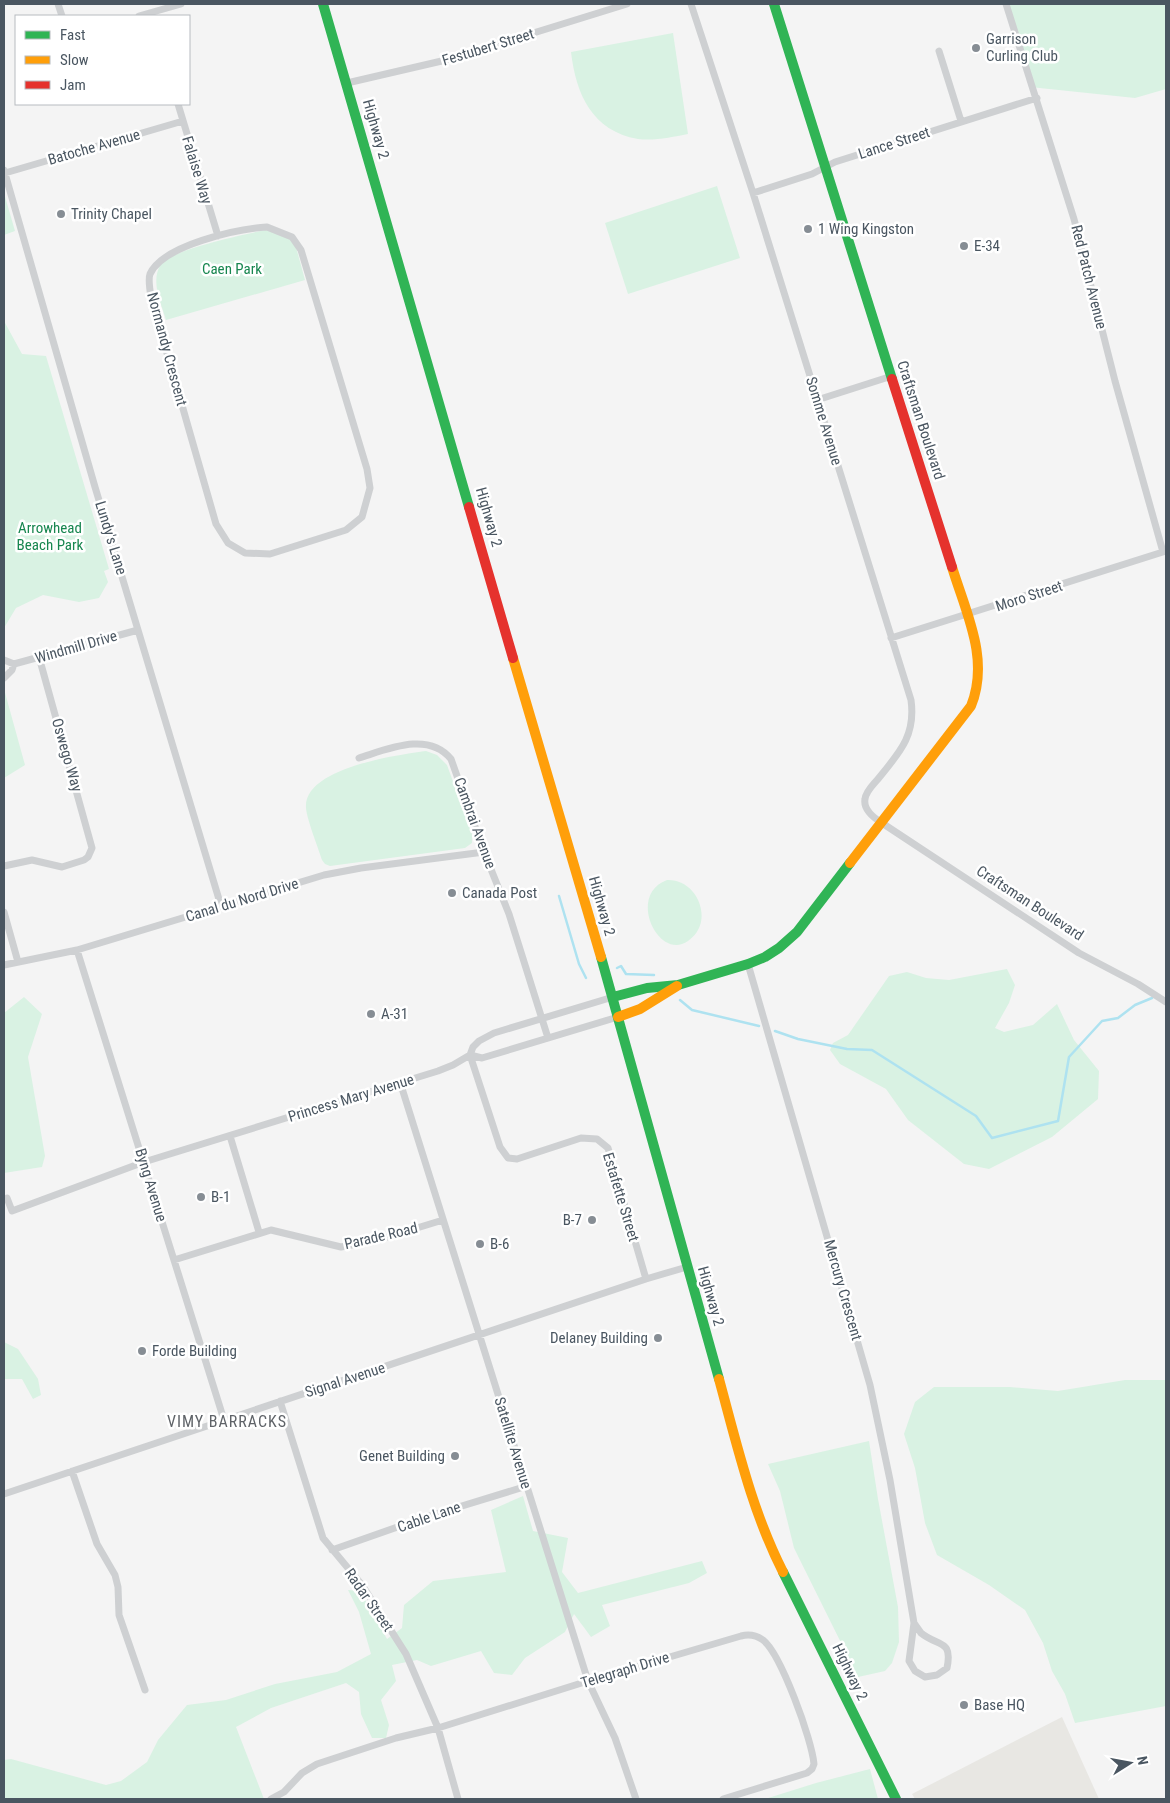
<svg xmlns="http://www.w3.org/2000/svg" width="1170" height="1803" font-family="'Roboto Condensed',sans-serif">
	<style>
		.commercial { fill: #e8e7e3 }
		.green { fill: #d9f2e3 }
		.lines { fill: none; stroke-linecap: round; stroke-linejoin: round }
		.stream { stroke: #aee2f0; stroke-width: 2.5 }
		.street { stroke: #ced0d2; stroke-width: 7 }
		.fast { stroke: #30b455; stroke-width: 10 }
		.slow { stroke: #ff9f0a; stroke-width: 10 }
		.jam { stroke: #e5322d; stroke-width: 10 }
		.poi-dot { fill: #868d94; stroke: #fff; stroke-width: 2 }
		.labels { text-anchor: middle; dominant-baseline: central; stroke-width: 5; stroke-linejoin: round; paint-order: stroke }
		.poi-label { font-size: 15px; fill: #4a5661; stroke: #fff; text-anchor: start }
		.street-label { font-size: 15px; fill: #4a5661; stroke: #fff }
		.park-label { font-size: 15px; fill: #17864f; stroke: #fff }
		.neighbourhood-label { font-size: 16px; letter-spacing: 1px; fill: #5f6368; stroke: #fff }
	</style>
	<rect width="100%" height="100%" fill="#f4f4f4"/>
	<path class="commercial" d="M 1062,1717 L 1099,1799 L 915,1799 L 912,1794 Z"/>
	<path class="green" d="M 1005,4 L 1166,4 L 1166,89 L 1135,98 L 1030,87 Z
		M 673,33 L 688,134 C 672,137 655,141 638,139 C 592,131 576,94 571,52 Z
		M 717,186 L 740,258 L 628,294 L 605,223 Z
		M 4,193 L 15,231 L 4,235 Z
		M 265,230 L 288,237 L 296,247 L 305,280 L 166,320 C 161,303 150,281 161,264 C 170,250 246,234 265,230 Z
		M 4,321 L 22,354 L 46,356 L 109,569 L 104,571 L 108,582 L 99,598 L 79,602 L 43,595 L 16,608 L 4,628 Z
		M 4,689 L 25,765 L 4,778 Z
		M 426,751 L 437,755 L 447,765 L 472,834 L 472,843 L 465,848 L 330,866 L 325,864 L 322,860 C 318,847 307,820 306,808 C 303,768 397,755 426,751 Z
		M 667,880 C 689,879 705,901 701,922 C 699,930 695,936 688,941 C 659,962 626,895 667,880 Z
		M 1007,969 L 1015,985 L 1009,1003 L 995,1028 L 1004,1032 L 1033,1025 L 1057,1004 L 1074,1040 L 1099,1071 L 1098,1099 L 1052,1137 L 989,1169 L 964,1164 L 908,1120 L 886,1089 L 840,1064 L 830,1050 L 833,1043 L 848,1035 L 889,976 L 907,972 L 926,978 L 949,980 Z
		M 24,997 L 42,1014 L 28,1057 L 45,1156 L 42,1167 L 4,1173 L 4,1013 Z
		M 4,1342 L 18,1349 L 38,1379 L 41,1395 L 33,1399 L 22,1379 L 4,1379 Z
		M 1125,1380 L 1166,1380 L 1166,1706 L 1075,1723 L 1065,1694 L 1052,1671 L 1043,1643 L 1025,1610 L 989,1585 L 937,1555 L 925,1523 L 915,1468 L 904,1434 L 915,1402 L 934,1387 L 1010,1387 L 1058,1391 Z
		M 869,1441 L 878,1499 L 898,1607 L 899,1642 L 892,1663 L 885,1671 L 858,1677 L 794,1548 L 780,1491 L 768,1464 Z
		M 523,1496 L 533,1531 L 568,1538 L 562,1572 L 578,1593 L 702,1561 L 707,1573 L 689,1583 L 602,1605 L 610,1626 L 591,1637 L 574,1614 L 565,1632 L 525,1658 L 512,1675 L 494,1673 L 481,1651 L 431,1666 L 417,1660 L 392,1665 L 396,1681 L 381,1700 L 389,1725 L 386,1738 L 372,1738 L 361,1714 L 359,1692 L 346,1683 L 271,1708 L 236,1727 L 264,1799 L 4,1799 L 4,1760 L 11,1759 L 106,1785 L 121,1781 L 147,1762 L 158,1740 L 187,1705 L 226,1700 L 275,1684 L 337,1672 L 371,1654 L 359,1612 L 348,1590 L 360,1591 L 387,1639 L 402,1628 L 404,1605 L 433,1581 L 506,1572 L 491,1510 Z
		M 870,1769 L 878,1799 L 765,1799 L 816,1783 Z"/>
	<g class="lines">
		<path class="stream" d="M 559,896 L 579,964 L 586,978
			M 617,968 L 621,966 L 626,974 L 654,975
			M 680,1000 L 692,1010 L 759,1026
			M 775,1031 L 798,1039 L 847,1049 L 872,1050 L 976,1116 L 992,1138 L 1058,1121 L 1069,1057 L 1102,1021 L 1118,1018 L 1135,1005 L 1152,998"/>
		<path class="street" d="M 58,4 L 62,16
			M 691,4 L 753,193 L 911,700 C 916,736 899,753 878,779 C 873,785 866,791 865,799 C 863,810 874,818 882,823 L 1079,953 L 1138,984 L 1166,1002
			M 1006,4 L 1074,219 L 1115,381 L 1163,552
			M 139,16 L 181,4
			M 939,51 L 961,121
			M 347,83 L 446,60 L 627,4
			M 178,104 L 218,236
			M 4,170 L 95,487 L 221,906
			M 5,173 L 183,121
			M 753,193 L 812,174 L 835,162 L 1037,98
			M 267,227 L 292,237 L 301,250 L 367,469 L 370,488 L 362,517 L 346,530 L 270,554 L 245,553 L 228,543 L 216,524 C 202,476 188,426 174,377 C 167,351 157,324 151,297 C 150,291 148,279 150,274 C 163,245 237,229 267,227 Z
			M 817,400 L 892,376
			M 891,638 L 1166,551
			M 4,660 L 14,664 L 138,630
			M 4,678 L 12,670 L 14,664
			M 359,758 C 388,749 428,731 451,759 L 484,852 L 509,914 L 548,1038
			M 4,866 L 32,860 L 62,867 L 84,860 L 88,857 L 92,848 L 39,657
			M 4,912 L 18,962
			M 77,950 L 224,1420
			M 748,964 L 870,1385 L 890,1480 L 914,1623 L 909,1661 L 915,1671 L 925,1677 L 937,1675 L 947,1668 C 953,1639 938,1647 921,1633 C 919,1630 916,1626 914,1623
			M 4,965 L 77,950 L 324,875 L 361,868 L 484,852
			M 470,1055 L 500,1147 L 508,1158 L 517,1159 L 581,1138 L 597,1139 L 608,1148 L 646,1279
			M 470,1055 L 482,1058 L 618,1017
			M 400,1082 L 588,1681 L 615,1738 L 636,1799
			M 230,1136 L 259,1232
			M 7,1198 L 12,1211 L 144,1162 L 438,1071 L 453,1065 L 470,1055 L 473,1047 L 479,1041 L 494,1033 L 613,997
			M 174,1260 L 271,1230 L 341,1247 L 381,1239 L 443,1220
			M 280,1401 L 323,1538 L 362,1585 L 406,1654 L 438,1728 L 458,1799
			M 72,1471 L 97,1544 L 115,1575 L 118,1587 L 119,1615 L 145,1690
			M 4,1494 L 646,1279 L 687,1267
			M 332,1550 L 426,1517 L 527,1486
			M 271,1799 L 284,1792 L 302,1773 L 317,1764 L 396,1738 L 438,1728 L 588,1681 L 741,1636 C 749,1634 756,1635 763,1640 C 781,1654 812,1740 814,1764 L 812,1769 L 807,1773 L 723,1799"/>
		<path class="fast" d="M 323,4 L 469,507
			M 774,4 L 892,379
			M 601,957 L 719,1379
			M 613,997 L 647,988 L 678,985 L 748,964 L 765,957 L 779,948 L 797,932 L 850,863
			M 783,1572 L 896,1799"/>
		<path class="slow" d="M 513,658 L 601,957
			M 850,863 L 971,706 C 990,659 966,613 952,567
			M 618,1017 L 640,1009 L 677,986
			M 719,1379 C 737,1445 752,1511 783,1572"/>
		<path class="jam" d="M 892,379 L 952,567
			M 469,507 L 513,658"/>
	</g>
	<g class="poi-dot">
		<circle cx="976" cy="48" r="5"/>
		<circle cx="61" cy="214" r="5"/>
		<circle cx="808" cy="229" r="5"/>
		<circle cx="964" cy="246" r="5"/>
		<circle cx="452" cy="893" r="5"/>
		<circle cx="371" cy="1014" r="5"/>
		<circle cx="201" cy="1197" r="5"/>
		<circle cx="592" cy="1220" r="5"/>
		<circle cx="480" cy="1244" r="5"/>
		<circle cx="658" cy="1338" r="5"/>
		<circle cx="142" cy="1351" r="5"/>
		<circle cx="455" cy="1456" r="5"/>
		<circle cx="964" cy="1705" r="5"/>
	</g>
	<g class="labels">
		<g class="poi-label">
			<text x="986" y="39">Garrison<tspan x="986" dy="17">Curling Club</tspan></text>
			<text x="71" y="214">Trinity Chapel</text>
			<text x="818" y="229">1 Wing Kingston</text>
			<text x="974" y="246">E-34</text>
			<text x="462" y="893">Canada Post</text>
			<text x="381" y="1014">A-31</text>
			<text x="211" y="1197">B-1</text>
			<text x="582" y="1220" text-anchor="end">B-7</text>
			<text x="490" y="1244">B-6</text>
			<text x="648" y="1338" text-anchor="end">Delaney Building</text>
			<text x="152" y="1351">Forde Building</text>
			<text x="445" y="1456" text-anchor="end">Genet Building</text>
			<text x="974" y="1705">Base HQ</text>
		</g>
		<g class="street-label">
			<text transform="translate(488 47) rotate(-17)">Festubert Street</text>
			<text transform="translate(376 129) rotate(74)">Highway 2</text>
			<text transform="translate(894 143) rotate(-18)">Lance Street</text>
			<text transform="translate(94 147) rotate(-16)">Batoche Avenue</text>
			<text transform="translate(197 170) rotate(73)">Falaise Way</text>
			<text transform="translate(1089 277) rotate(76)">Red Patch Avenue</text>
			<text transform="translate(167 349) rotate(75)">Normandy Crescent</text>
			<text transform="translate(921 420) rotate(72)">Craftsman Boulevard</text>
			<text transform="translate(824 421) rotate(73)">Somme Avenue</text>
			<text transform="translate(489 517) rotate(74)">Highway 2</text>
			<text transform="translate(111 538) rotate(73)">Lundy's Lane</text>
			<text transform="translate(1029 596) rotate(-18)">Moro Street</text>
			<text transform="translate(76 647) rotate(-16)">Windmill Drive</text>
			<text transform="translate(67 755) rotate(74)">Oswego Way</text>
			<text transform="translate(475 823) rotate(70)">Cambrai Avenue</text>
			<text transform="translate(242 900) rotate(-17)">Canal du Nord Drive</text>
			<text transform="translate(1030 903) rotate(33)">Craftsman Boulevard</text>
			<text transform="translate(602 906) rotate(74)">Highway 2</text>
			<text transform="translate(351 1098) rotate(-17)">Princess Mary Avenue</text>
			<text transform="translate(151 1185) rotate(73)">Byng Avenue</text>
			<text transform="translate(621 1197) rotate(73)">Estafette Street</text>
			<text transform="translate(381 1236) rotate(-13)">Parade Road</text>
			<text transform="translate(843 1290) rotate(74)">Mercury Crescent</text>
			<text transform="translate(711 1296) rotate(74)">Highway 2</text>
			<text transform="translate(345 1380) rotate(-18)">Signal Avenue</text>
			<text transform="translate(513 1443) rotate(73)">Satellite Avenue</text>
			<text transform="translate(429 1517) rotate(-19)">Cable Lane</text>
			<text transform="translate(369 1600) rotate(55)">Radar Street</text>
			<text transform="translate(625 1670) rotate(-17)">Telegraph Drive</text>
			<text transform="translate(850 1672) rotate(64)">Highway 2</text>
		</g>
		<g class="park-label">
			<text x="232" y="269">Caen Park</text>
			<text x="50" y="528">Arrowhead<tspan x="50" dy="17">Beach Park</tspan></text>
		</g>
		<g class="neighbourhood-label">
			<text x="227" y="1421">VIMY BARRACKS</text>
		</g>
	</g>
	<rect width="1170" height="1803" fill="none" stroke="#4a5661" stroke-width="10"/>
	<rect x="15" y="15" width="175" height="90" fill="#ffffff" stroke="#b7bbc0"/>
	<rect x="25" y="31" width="25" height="8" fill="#30b455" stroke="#b7bbc0"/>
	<text x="60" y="40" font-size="15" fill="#4a5661">Fast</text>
	<rect x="25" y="56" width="25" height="8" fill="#ff9f0a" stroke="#b7bbc0"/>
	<text x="60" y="65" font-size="15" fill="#4a5661">Slow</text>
	<rect x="25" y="81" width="25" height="8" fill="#e5322d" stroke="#b7bbc0"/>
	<text x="60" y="90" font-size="15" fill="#4a5661">Jam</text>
	<g transform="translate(1130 1763) rotate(79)" stroke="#ffffff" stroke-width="4" paint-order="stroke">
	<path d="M0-4L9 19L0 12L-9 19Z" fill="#4a5661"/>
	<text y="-8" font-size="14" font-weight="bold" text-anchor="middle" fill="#4a5661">N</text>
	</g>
</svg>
